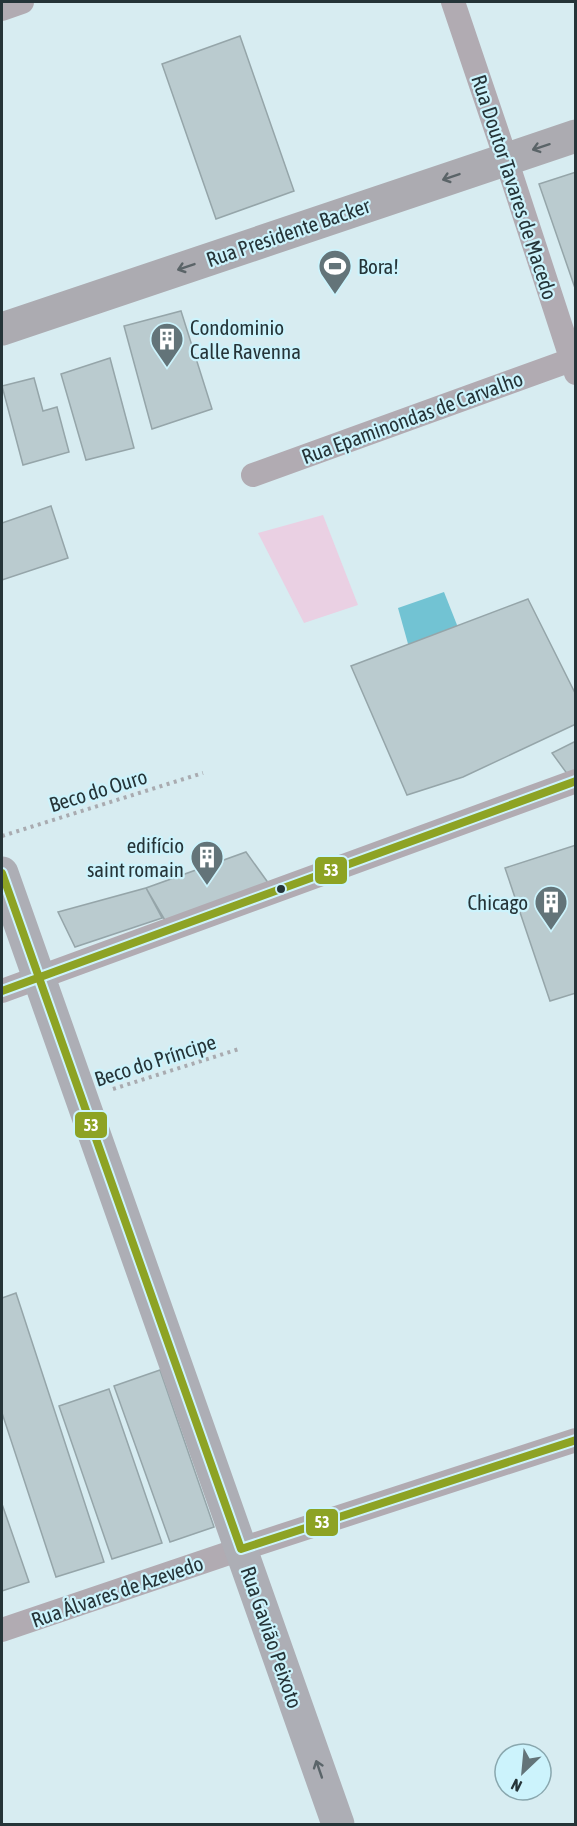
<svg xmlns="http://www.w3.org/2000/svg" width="577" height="1826" font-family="'Asap Condensed',sans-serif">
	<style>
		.green { fill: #ead0e3 }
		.water { fill: #72c3d3 }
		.building { fill: #bacbcf; stroke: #95a5a9; stroke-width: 1.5 }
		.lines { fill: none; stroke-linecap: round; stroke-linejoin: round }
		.path { stroke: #a9abb0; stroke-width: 4; stroke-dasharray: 3 4.5; stroke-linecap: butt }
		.street { stroke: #b1abb2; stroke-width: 24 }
		.secondary { stroke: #acabb1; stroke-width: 33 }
		.primary { stroke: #adaeb5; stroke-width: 33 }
		.bus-1-casing { stroke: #ccf3fc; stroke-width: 12 }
		.bus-1 { stroke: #8da324; stroke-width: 8 }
		.oneway { stroke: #5b6468 }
		.oneway2 { stroke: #5b656a }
		.bus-dot { fill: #253438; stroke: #ccf3fc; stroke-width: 2 }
		.labels { text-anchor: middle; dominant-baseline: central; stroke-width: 4.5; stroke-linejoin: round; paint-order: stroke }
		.street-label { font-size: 21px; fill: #253438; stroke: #ccf3fc }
		.poi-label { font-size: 21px; fill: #253438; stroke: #ccf3fc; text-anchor: start }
		.line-badge { stroke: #ccf3fc; stroke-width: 2 }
		.badge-label { font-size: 16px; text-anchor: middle; font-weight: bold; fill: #fff }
	</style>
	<rect width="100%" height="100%" fill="#d7ecf1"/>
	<path class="green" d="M 323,515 L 358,605 L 304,623 L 258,533 Z"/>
	<path class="water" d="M 444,592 L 459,630 L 410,651 L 398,608 Z"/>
	<path class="building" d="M 240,36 L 294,191 L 216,219 L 162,64 Z
		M 576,172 L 576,291 L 539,184 Z
		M 181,311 L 212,409 L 152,429 L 124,326 Z
		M 110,358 L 134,448 L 86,460 L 61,374 Z
		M 34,378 L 43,411 L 57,407 L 69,452 L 23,465 L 2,386 Z
		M 51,506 L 68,558 L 2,580 L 2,523 Z
		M 528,599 L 576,695 L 576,724 L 463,777 L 407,795 L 351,666 Z
		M 576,741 L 576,773 L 568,775 L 552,753 Z
		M 576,845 L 576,993 L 550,1001 L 505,868 Z
		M 246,852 L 269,884 L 166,922 L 146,888 Z
		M 146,888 L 162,918 L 75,947 L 58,912 Z
		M 16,1293 L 104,1562 L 56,1577 L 2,1413 L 2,1298 Z
		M 160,1370 L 214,1527 L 170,1542 L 114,1386 Z
		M 109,1389 L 162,1543 L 112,1559 L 59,1406 Z
		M 2,1504 L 29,1582 L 2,1591 Z"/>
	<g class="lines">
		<path class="path" d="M 2,836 L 203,773
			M 113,1089 L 239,1049"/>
		<path class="street" d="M 453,2 L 506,159 L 576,373
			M 2,9 L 22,2
			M 253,475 L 571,360
			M 2,991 L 576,781
			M 2,1630 L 241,1549 L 576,1440"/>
		<path class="secondary" d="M 2,329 L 576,136"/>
		<path class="primary" d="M 2,873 L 338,1824"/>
		<defs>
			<path id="bus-1" d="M 2,873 L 241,1549 L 576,1440
				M 2,991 L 576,781"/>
		</defs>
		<use href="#bus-1" class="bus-1-casing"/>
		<use href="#bus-1" class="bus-1"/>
	</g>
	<defs><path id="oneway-shaft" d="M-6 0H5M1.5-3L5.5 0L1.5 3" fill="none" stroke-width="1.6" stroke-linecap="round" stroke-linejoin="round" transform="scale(1.5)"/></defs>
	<g class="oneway">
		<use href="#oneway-shaft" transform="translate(541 147) rotate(162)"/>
		<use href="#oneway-shaft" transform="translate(451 177) rotate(161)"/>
		<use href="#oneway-shaft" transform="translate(186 267) rotate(161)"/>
	</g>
	<use class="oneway2" href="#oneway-shaft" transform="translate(319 1769) rotate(-109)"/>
	<defs>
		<symbol id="stadium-pin" viewBox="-11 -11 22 30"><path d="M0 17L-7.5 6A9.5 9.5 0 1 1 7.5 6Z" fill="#637479" stroke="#ccf3fc"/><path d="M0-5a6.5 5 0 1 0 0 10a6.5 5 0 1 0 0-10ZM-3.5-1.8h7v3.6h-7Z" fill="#fff"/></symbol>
		<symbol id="building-pin" viewBox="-11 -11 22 30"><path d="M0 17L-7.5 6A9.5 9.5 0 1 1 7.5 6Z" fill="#637479" stroke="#ccf3fc"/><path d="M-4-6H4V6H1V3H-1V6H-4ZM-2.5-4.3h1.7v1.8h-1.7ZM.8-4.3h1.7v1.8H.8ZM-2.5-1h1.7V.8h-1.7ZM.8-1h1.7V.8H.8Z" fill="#fff"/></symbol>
	</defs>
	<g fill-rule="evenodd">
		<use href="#stadium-pin" x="316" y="247" width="38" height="52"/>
		<use href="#building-pin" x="148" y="320" width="38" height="52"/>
		<use href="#building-pin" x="188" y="838" width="38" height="52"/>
		<use href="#building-pin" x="532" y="883" width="38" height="52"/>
	</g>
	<circle class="bus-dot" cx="281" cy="889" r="5"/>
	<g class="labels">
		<g class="street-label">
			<text transform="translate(515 187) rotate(72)">Rua Doutor Tavares de Macedo</text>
			<text transform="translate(288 232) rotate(-19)">Rua Presidente Backer</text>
			<text transform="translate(412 417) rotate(-20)">Rua Epaminondas de Carvalho</text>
			<text transform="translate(98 790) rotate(-17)">Beco do Ouro</text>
			<text transform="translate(155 1060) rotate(-18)">Beco do Príncipe</text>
			<text transform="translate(117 1591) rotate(-19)">Rua Álvares de Azevedo</text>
			<text transform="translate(272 1637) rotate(71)">Rua Gavião Peixoto</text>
		</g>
		<g class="poi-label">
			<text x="358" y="266">Bora!</text>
			<text x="190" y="327">Condominio<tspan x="190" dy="24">Calle Ravenna</tspan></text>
			<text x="184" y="845" text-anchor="end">edifício<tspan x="184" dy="24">saint romain</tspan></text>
			<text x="528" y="902" text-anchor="end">Chicago</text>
		</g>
	</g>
	<g class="line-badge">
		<rect x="314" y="856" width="34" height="29" rx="6" fill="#8da324"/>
		<rect x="74" y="1111" width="34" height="28" rx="6" fill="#8da324"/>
		<rect x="305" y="1508" width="34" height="29" rx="6" fill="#8da324"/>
	</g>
	<g class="badge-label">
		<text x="331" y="876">53</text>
		<text x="91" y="1131">53</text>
		<text x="322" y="1528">53</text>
	</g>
	<rect width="577" height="1826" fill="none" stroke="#253438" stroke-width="6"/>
	<g transform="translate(523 1772) rotate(206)"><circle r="28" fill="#ccf3fc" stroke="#89a7ae" stroke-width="1.5"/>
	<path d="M0-4.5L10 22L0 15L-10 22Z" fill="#637479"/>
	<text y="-9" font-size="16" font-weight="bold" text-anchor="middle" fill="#253438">N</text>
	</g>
</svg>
